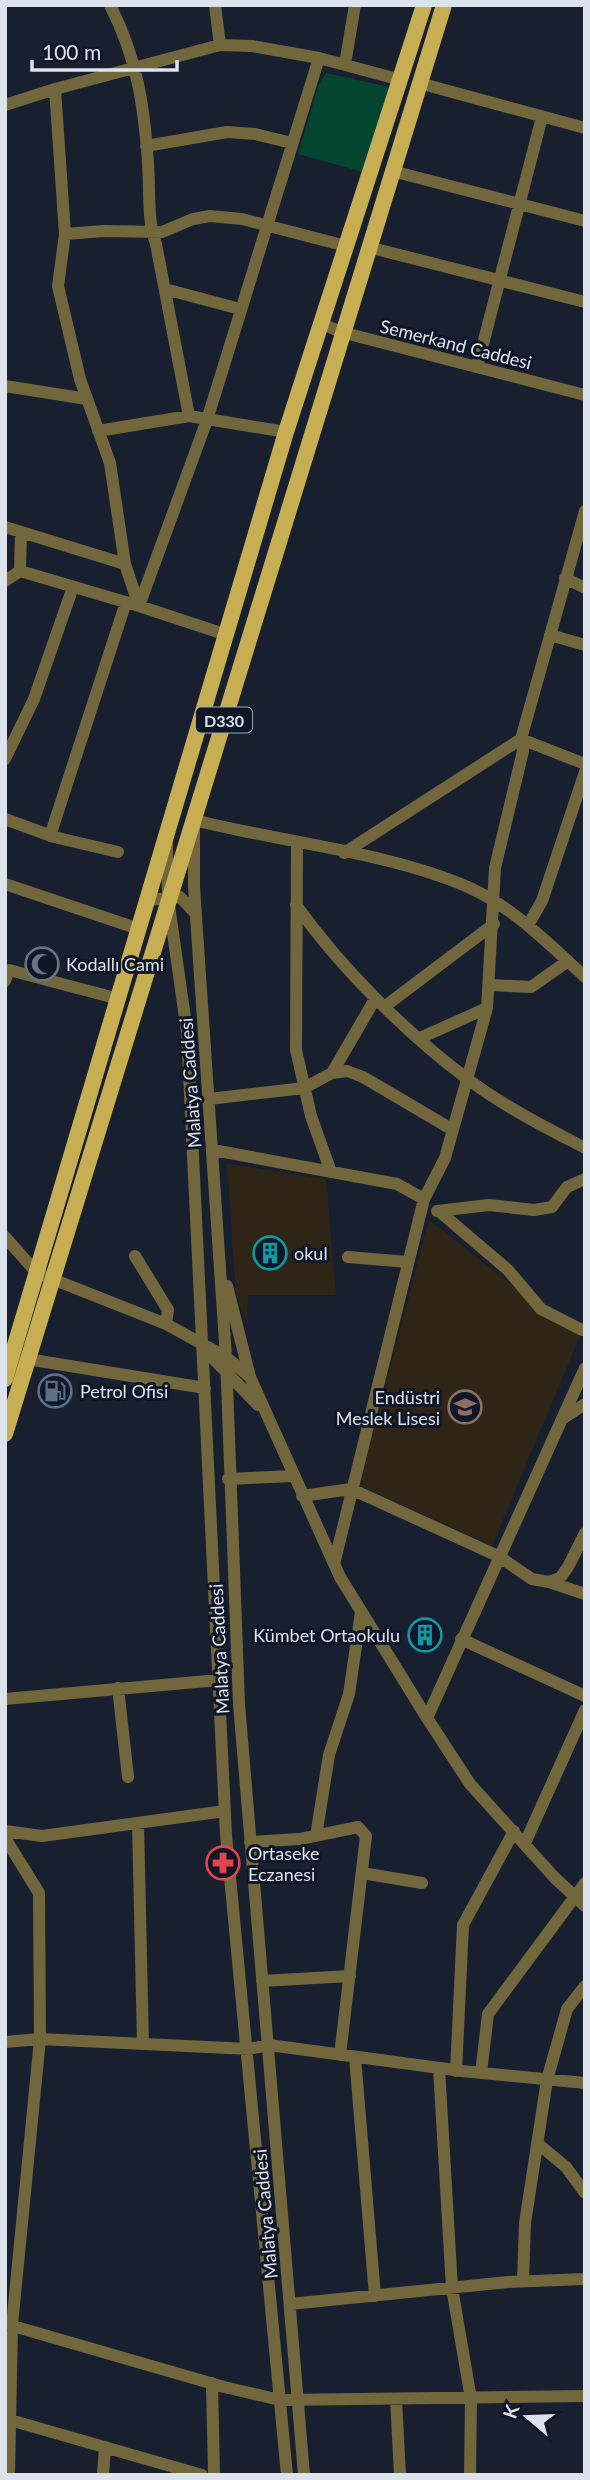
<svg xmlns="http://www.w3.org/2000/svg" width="590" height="2480" font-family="Lato,sans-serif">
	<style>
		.education { fill: #2f2516 }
		.green { fill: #03452f }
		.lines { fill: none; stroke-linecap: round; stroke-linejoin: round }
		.minor { stroke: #72663d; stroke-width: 12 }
		.major { stroke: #c7ae52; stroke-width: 16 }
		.labels { text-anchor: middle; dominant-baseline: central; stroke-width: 6; stroke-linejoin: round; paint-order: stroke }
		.shield { fill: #0f1625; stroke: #9fa6b1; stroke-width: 2 }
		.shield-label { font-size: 16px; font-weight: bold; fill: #dde3ed }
		.street-label { font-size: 18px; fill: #dde3ed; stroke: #0f1625 }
		.poi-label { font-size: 18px; fill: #dde3ed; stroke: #0f1625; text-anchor: start }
	</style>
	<rect width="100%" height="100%" fill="#18202f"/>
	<path class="education" d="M 227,1164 L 326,1179 L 336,1295 L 248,1295 L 247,1325 L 236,1295 Z
		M 429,1220 L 517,1289 L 584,1326 L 492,1546 L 359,1485 Z"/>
	<path class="green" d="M 326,73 L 389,87 L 363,172 L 298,154 L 319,84 Z"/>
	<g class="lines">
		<path class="minor" d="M 110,5 C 137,58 144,105 148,163 C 150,190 147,220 156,244 L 189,416
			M 215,5 L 220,45
			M 345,64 L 355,5
			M 419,83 L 585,128
			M 5,105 L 55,89
			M 146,146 L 227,132 L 255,134 L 292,143
			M 392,171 L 585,221
			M 65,234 L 104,231 L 162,232 L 193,219 L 210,216 L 242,219 L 346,246
			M 368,247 L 585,302
			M 165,289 L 240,309
			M 320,323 L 341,332 L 585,395
			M 477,367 L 542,117
			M 5,386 L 87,399
			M 98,431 L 189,416 L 286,432
			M 5,527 L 125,564
			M 20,571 L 21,532
			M 565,578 L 585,588
			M 5,581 L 20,571 L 139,606 L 207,420 L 319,58
			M 227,635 L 139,606 L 125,564 L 110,463 L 80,379 L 58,286 L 65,234 L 55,89 L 220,45 L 252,46 L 319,58 L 401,80
			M 550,635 L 585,645
			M 5,759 L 34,699 L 73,587
			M 5,819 L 54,837 L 118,852
			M 50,836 L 126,602
			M 297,843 L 296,1050 L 311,1116 L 331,1172
			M 167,844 L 168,898 L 187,1032 L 226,1835 L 287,2475
			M 344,853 L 521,739 L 585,764
			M 5,884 L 139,929
			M 148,900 L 180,897 L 196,914
			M 296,905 C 340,967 408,1035 469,1080 C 505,1107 545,1127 585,1148
			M 528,925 L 542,901 L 585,772
			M 5,981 L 9,970 L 119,999
			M 490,985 L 531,987 L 568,961
			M 384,1007 L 494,924
			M 420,1038 L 487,1008
			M 332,1073 L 375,999
			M 209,1099 L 304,1088 L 332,1073 L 347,1071 L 363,1077 L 453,1130
			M 213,1150 L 397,1184 L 424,1199
			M 437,1211 L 489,1205 L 534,1210 L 552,1207 L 567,1187 L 585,1179
			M 440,1212 L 508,1270 L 541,1309 L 582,1330
			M 5,1237 L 37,1273 L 166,1324 L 226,1357 L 250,1377 L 340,1577 L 427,1718 L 470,1784 L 554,1877 L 585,1906
			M 135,1256 L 168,1310 L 166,1324
			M 348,1257 L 408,1262
			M 227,1286 L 250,1377
			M 205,1350 L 258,1405
			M 27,1359 L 205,1388
			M 562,1419 L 585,1404
			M 228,1479 L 293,1476
			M 302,1496 L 351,1489 L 498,1556 L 532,1579 L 549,1582 L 560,1578 L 568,1567 L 585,1533
			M 334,1564 L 424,1199 L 445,1158 L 487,1008 L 495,868 L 523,751 L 521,739 L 585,511
			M 549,1582 L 585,1594
			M 461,1639 L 585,1696
			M 118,1688 L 128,1777
			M 5,1699 L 219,1680
			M 427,1718 L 585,1368
			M 138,1823 L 143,2044
			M 5,1831 L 42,1836 L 225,1811
			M 316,1836 L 329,1755 L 349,1694 L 361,1612
			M 5,1838 L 39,1893 L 40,2039 L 12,2325 L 9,2475
			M 250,1842 L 300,1839 L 358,1827 L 366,1836 L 340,2055
			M 525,1843 L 585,1710
			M 362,1873 L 422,1883
			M 262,1981 L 350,1976
			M 5,2042 L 40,2039 L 249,2049 L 269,2045 L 462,2071 L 585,2083
			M 355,2057 L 375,2296
			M 439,2068 L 452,2288 L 471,2399 L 470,2475
			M 456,2071 L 463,1925 L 514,1831
			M 481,2073 L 488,2014 L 585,1883
			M 537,2143 L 566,2167 L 585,2193
			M 523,2281 L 525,2223 L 547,2080 L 567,2009 L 585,1986
			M 290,2304 L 508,2282 L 585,2279
			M 6,2324 L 224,2387 L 280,2400 L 585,2396
			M 212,2383 L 214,2475
			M 396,2399 L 400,2475
			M 10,2420 L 202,2475
			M 103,2475 L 105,2447
			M 304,2475 L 239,1704 L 226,1357 L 194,887 L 194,820 C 280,842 388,852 468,887 C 513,907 549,944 585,977"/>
		<path class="major" d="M 5,1379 L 286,432 L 424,5
			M 5,1434 L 444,5"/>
	</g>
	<defs>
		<symbol id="mosque-ring" viewBox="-11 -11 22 22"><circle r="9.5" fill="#0f1625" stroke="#6b7280" stroke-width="1.5"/><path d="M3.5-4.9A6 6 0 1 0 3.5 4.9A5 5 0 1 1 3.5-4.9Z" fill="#6b7280"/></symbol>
		<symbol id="building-ring" viewBox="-11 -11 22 22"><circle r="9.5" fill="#0f1625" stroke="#0f9aa8" stroke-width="1.5"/><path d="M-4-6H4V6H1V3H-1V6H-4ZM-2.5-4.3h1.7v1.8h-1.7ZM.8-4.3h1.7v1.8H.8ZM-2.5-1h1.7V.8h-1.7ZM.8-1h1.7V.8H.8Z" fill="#0f9aa8"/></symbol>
		<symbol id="fuel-ring" viewBox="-11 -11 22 22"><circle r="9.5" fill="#0f1625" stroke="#5c6f8a" stroke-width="1.5"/><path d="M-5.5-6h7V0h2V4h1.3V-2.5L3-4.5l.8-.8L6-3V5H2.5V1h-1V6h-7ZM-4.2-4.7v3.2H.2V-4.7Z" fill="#5c6f8a"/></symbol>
		<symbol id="school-ring" viewBox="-11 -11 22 22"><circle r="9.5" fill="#0f1625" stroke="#8d6e63" stroke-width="1.5"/><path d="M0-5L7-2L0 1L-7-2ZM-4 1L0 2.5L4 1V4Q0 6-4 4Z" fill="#8d6e63"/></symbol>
		<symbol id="pharmacy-ring" viewBox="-11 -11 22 22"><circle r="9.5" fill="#0f1625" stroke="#e0444e" stroke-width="1.5"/><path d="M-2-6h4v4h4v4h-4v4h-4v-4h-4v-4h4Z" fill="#e0444e"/></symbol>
	</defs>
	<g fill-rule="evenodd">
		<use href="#mosque-ring" x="23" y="945" width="38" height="38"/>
		<use href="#building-ring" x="251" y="1234" width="38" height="38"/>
		<use href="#fuel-ring" x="36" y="1372" width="38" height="38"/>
		<use href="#school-ring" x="446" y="1388" width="38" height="38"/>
		<use href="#building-ring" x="406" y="1616" width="38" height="38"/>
		<use href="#pharmacy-ring" x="204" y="1844" width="38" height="38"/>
	</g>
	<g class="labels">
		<rect class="shield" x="196" y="707.5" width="56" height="25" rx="5"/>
		<g class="shield-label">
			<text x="224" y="720">D330</text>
		</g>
		<g class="street-label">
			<text transform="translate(456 344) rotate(14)">Semerkand Caddesi</text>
			<text transform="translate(190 1083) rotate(-94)">Malatya Caddesi</text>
			<text transform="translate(219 1649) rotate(-93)">Malatya Caddesi</text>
			<text transform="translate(265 2214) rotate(-95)">Malatya Caddesi</text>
		</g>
		<g class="poi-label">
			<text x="66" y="964">Kodallı Cami</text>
			<text x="294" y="1253">okul</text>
			<text x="80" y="1391">Petrol Ofisi</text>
			<text x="440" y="1397" text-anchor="end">Endüstri<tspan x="440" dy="21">Meslek Lisesi</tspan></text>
			<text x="400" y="1635" text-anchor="end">Kümbet Ortaokulu</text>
			<text x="248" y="1853">Ortaseke<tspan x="248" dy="21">Eczanesi</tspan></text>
		</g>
	</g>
	<rect width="590" height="2480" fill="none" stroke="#dde3ed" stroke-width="14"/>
	<g transform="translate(527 2417) rotate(289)" stroke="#0f1625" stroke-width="5" paint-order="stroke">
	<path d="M0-5L12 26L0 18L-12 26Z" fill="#dde3ed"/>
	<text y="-10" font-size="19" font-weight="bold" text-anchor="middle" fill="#dde3ed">K</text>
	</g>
	<path d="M32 60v10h145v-10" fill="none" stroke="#dde3ed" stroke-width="3.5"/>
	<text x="42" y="60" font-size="21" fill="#dde3ed" stroke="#0f1625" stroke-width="5" paint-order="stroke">100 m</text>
</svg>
